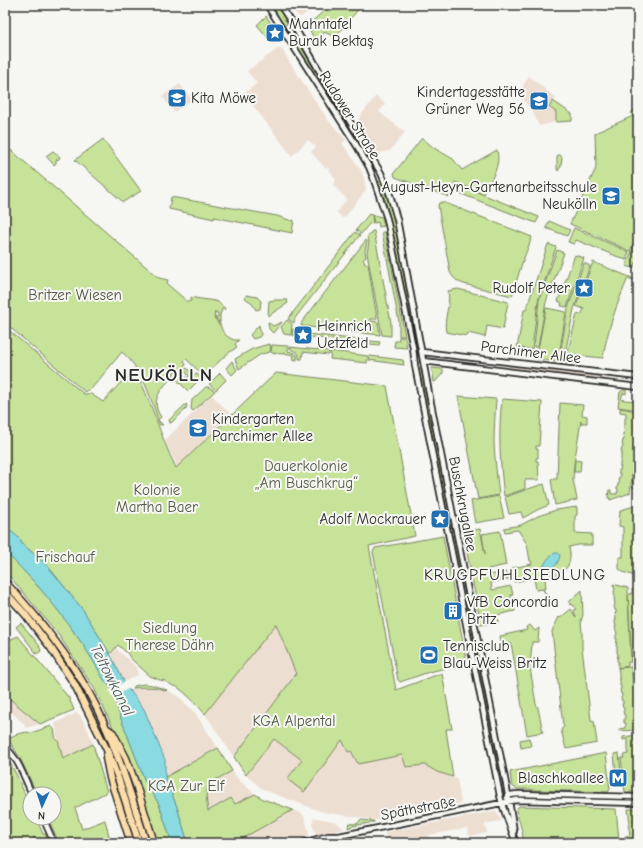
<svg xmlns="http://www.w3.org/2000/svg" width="643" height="848" font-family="'Comic Neue',sans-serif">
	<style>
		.built { fill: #edded2 }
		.green { fill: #c7e299; stroke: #798662 }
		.water { fill: #8adbe1; stroke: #649598 }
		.pier { fill: #f6f6f2 }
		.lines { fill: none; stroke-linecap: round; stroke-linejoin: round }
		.secondary-casing { stroke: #2b2b2b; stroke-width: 8 }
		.highway-casing { stroke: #2b2b2b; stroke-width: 9 }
		.secondary { stroke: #f6f6f2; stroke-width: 4.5 }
		.highway { stroke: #fbddab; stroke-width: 6 }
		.labels { text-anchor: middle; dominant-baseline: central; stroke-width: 4; stroke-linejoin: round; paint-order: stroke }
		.poi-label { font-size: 15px; fill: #2b2b2b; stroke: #f6f6f2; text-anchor: start }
		.street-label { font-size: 15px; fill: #2b2b2b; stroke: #f6f6f2 }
		.park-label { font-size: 15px; fill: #525946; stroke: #f6f6f2 }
		.neighbourhood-label { font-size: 16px; letter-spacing: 1px; fill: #2b2b2b; stroke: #f6f6f2 }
		.water-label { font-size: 16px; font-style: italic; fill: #435758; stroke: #f6f6f2 }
		.district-label { font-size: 19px; font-weight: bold; letter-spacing: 1px; fill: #2b2b2b; stroke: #f6f6f2 }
	</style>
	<rect width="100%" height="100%" fill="#f6f6f2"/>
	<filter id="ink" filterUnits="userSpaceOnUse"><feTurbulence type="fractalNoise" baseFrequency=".025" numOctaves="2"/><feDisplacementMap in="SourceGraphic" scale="8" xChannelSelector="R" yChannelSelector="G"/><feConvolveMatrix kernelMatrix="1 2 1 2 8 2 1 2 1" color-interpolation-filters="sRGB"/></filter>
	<g filter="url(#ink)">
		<path class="built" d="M 290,5 L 315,5 L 301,17 L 297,15 Z
			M 279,48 L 282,49 L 290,63 L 328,120 L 346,140 L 342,143 L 360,169 L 364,178 L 366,190 L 345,217 L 342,218 L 337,212 L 347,199 L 333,185 L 336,180 L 328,168 L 325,168 L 311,152 L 316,147 L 308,140 L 292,156 L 244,94 L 257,83 L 247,71 Z
			M 529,76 L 556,98 L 552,102 L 549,107 L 556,112 L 556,122 L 539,126 L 532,110 L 518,94 Z
			M 180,84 L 192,100 L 174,112 L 162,96 Z
			M 376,96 L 385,104 L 379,112 L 405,132 L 390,151 L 377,153 L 364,132 L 358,119 Z
			M 510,364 L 552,368 L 554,371 L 556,369 L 597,374 L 603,381 L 596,380 L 594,378 L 593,379 L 589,378 L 588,379 L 578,378 L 577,376 L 576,377 L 568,376 L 567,375 L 566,376 L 562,376 L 561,375 L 554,374 L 550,373 L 549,374 L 547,374 L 546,373 L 544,374 L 537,373 L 536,372 L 531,372 L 530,371 L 527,372 L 526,370 L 524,371 L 521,371 L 520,370 L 519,371 L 515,370 L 507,367 L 508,365 Z
			M 212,395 L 231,415 L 177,467 L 165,440 Z
			M 276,623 L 296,674 L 234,757 L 205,714 Z
			M 107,640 L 135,666 L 137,669 L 138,675 L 124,682 L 104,644 Z
			M 144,687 L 163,690 L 166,691 L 167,690 L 180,698 L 195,713 L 218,748 L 169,775 L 165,777 L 165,760 L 144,709 L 131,692 L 133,688 Z
			M 5,695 L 39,723 L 40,724 L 26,728 L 23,723 L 5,706 Z
			M 77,713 L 80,715 L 88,730 L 93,744 L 63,759 L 58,740 L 55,723 Z
			M 274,739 L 302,760 L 342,739 L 348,752 L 351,751 L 358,764 L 402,755 L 406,767 L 425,765 L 437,772 L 457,779 L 461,803 L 385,819 L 377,820 L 328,813 L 317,810 L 272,793 L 261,788 L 246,775 Z
			M 232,771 L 240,781 L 255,794 L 235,805 L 231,798 L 208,811 L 206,796 L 207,786 L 210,783 Z
			M 293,810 L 301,813 L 304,816 L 309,834 L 309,836 L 307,837 L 286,843 L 234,843 Z
			M 495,811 L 500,817 L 501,821 L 485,824 L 487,833 L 469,836 L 468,828 L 429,835 L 430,843 L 389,843 L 385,834 L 386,832 Z
			M 314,818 L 318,818 L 336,822 L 344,829 L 316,835 L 312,823 L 313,821 Z"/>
		<path class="green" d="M 270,5 L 276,5 L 289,22 L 284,26 Z
			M 329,5 L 362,5 L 335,37 L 324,32 L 318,46 L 308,27 L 309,24 L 325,10 Z
			M 266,16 L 277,33 L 276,37 L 273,40 L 270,40 L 257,25 Z
			M 296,38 L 315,71 L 313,72 L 293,41 Z
			M 319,76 L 329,91 L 359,141 L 359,142 L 356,142 L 317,78 Z
			M 553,101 L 572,114 L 572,121 L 556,122 L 556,112 L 549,107 Z
			M 638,106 L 638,233 L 630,251 L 570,224 L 596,168 L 595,133 L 633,116 L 631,113 Z
			M 422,138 L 434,148 L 453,159 L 462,170 L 497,150 C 501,167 491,179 484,194 L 455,182 L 449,197 L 395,177 L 394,173 Z
			M 103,139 L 141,191 L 123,202 L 75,160 Z
			M 5,145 L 159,278 L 168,280 L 167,284 L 188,302 L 189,301 L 191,301 L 191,297 C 197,299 213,300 218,302 C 221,304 222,307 225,308 L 224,310 L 222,309 L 220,315 L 220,323 L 219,323 L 218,320 L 215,318 L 215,317 L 218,317 L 218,313 L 216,313 L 215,311 L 214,318 L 217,321 L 218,324 L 220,324 C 222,332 226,337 234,340 L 239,340 L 235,344 L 237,347 L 227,354 L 204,376 L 186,359 L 184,361 L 186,365 L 178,372 L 176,371 L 174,372 L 174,375 C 162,388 149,400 161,417 L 158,420 L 163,425 L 160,425 L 159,423 C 150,396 144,372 122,352 L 92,388 L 85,392 L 5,323 Z
			M 53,151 L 60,157 L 59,159 L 56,160 L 56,163 L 54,165 L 46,156 Z
			M 558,155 L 560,155 L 562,157 L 561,166 L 558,171 L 557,169 L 557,156 Z
			M 381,181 L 392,212 L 419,346 L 416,346 L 413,330 L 410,322 L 390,218 L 384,196 L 378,182 Z
			M 459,185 L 539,217 L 536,223 L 456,192 Z
			M 171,197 L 277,216 L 292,221 L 294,220 L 292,233 L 214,217 L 214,219 L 169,209 Z
			M 443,202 L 532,237 L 522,263 L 512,296 L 464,284 C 457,282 453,278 450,272 L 438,206 L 439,203 Z
			M 369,214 L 372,215 L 372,218 L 373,223 L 369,224 L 361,234 L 356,230 Z
			M 373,215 L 382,217 L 384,226 L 379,227 L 378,222 L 374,223 L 373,218 Z
			M 549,221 L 570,230 L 567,236 L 546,228 Z
			M 574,228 L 629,252 L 626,260 L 576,240 L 574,244 L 568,242 Z
			M 372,231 L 374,231 L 391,323 L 391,336 L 382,335 L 367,253 L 369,242 L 367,238 Z
			M 355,232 L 360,235 L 295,318 L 294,323 L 288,319 Z
			M 382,232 L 385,232 L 405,336 L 399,336 L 399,322 Z
			M 638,235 L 638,259 L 633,268 L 626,266 Z
			M 366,240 L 367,242 L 365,251 L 366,257 L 363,260 L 364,261 L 365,264 L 368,264 L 377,318 L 376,319 L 371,319 L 371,321 L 378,322 L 380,335 L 301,326 L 302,322 Z
			M 548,244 L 556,247 L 538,301 L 532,349 L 517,348 L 524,310 L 526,310 Z
			M 557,250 L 564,253 L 546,302 L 538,347 L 534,347 L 539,300 Z
			M 575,255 L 584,258 L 567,307 L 561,306 L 562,303 L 558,301 Z
			M 593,262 L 632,278 L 633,280 L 628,278 C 617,304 607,330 603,358 L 573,355 L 572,364 L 536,359 L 546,308 L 566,312 L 560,349 L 568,351 L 577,314 L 581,315 L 584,309 L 576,306 Z
			M 584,263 L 590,266 L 574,309 L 566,349 L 561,349 L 568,308 Z
			M 458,289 L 508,302 L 503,329 L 487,326 L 485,337 L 468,333 L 467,336 L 446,332 C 443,317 451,307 448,291 Z
			M 246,295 L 257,297 L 261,301 L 260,309 L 256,310 L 251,302 L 245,298 Z
			M 274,300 L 287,300 L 288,303 L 268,316 L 269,301 Z
			M 287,320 L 292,324 L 291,335 L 284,334 L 281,327 Z
			M 268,322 L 273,326 L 282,322 L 273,333 L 269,329 Z
			M 259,325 L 261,335 L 259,337 L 253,339 L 250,335 Z
			M 5,327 L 84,394 L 91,394 L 103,402 L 134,368 C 151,399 160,436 176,468 L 276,373 L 387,386 L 415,536 L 369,546 L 396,690 L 442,673 L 452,729 L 446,729 L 453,777 L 437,772 L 425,765 L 406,767 L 402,755 L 358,764 L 351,751 L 348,752 L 342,740 L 304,792 L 287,779 L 302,760 L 274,739 L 246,775 L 234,757 L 296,674 L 276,624 L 205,714 C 196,703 187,694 176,686 L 175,687 L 165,681 L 160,680 L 150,676 L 130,658 L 128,654 L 118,645 L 110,654 L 83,610 L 46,564 L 21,543 L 21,540 L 5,528 Z
			M 293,329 L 297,330 L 297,331 L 298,333 L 380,342 L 379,345 L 292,335 Z
			M 399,337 L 405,337 L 407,348 L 394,347 L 395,341 L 398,341 Z
			M 269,344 L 269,345 L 271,345 L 270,352 L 261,354 L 239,369 L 236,362 L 235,359 L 252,349 Z
			M 272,345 L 288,346 L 288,351 L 294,353 L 297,355 L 297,360 L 293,359 L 294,355 L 284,353 L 283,354 L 272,353 L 271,352 Z
			M 289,347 L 329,351 L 329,355 L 303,352 L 302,359 L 299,359 C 300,349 292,353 289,347 Z
			M 331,351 L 368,356 L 367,363 L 330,359 Z
			M 370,356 L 403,360 L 404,365 L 369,360 Z
			M 232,361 L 237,370 L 232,375 L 226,368 Z
			M 187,368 L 193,375 L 197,374 L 201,378 L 188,391 L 175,378 L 180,373 L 186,378 L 189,376 L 184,370 Z
			M 432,368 L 443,369 L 443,373 L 435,382 L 434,382 Z
			M 419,370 L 422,370 L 429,400 L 453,527 L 449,528 Z
			M 220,373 L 226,380 L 216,390 L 209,384 Z
			M 206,387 L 208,387 L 215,391 L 193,411 L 191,409 L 192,400 Z
			M 623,390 L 626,390 L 626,394 L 623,393 L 621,399 L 624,400 L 638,401 L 638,410 L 618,407 L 620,392 Z
			M 458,396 L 496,399 C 495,414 494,429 494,444 C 495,461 497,478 499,495 L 478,499 Z
			M 502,399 L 542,402 L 539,446 L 536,446 L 536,449 L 538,449 L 538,458 L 536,458 L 536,461 L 538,461 L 539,480 L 525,480 L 525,489 L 504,496 C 500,464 498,432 502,399 Z
			M 560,403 L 583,405 L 582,415 L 587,416 L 587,423 L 581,423 L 581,421 L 574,464 L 573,479 L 577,500 L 555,505 L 551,479 L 557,479 Z
			M 186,404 L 187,405 L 186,409 L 171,423 L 170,423 L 169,420 Z
			M 620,408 L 638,411 L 638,418 L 630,493 L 610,500 L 610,498 L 608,498 L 609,490 L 611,490 L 611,494 L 617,494 L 617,492 L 618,492 L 618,489 L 617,489 L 618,484 L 619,484 L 619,482 L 618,481 L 619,477 L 620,477 L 620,474 L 619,474 L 619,470 L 620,470 L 621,467 L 620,467 L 620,462 L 621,462 L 621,455 L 622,455 L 622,452 L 621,452 L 622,448 L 623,447 L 623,445 L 622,445 L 623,440 L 624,440 L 624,438 L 623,437 L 623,433 L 624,433 L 625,430 L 624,430 L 624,425 L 625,425 L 625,418 L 626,418 L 626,413 L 620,412 Z
			M 638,426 L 638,491 L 635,492 L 636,488 L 632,487 Z
			M 575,460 L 581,461 L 580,472 L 574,472 Z
			M 544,484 L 549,505 L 537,510 L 523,518 L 521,512 L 509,514 L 505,497 L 537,486 Z
			M 499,496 L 504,518 L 475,523 L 471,501 Z
			M 638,505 L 638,577 L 623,572 L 619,569 L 619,557 L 623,557 L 623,527 L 619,526 L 620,511 L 624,509 Z
			M 577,507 L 577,515 L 575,516 L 575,533 L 592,534 L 592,545 L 578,545 L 569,547 C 574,568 562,574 545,580 L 546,588 L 543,589 L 553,607 L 553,608 L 543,589 L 536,590 L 534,578 L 514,582 L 512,568 L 532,564 L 531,561 L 530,561 L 527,544 L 518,530 L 505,532 L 504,528 L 521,525 L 538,516 L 556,510 Z
			M 480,529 L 485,554 L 482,534 L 500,531 L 506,565 L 488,569 L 489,575 L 507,572 L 509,579 L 491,583 L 492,590 L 511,586 L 513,595 L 511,595 L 511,599 L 513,599 L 515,611 L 497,615 L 498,622 L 481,625 L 463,532 Z
			M 455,535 L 472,625 L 468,626 L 451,536 Z
			M 443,536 L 467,663 L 429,672 L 400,682 L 398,680 L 373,552 L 375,548 Z
			M 5,552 C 29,575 52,601 71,628 C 80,640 88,652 95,664 C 100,671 103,681 110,686 L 116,700 L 120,716 L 145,781 L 159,804 L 172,843 L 158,843 L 141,795 L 118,738 L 94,688 L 58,634 L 11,578 L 5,573 Z
			M 613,584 L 628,588 L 628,594 L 632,594 L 632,589 L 638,591 L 638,665 L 632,666 L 628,595 L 631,662 L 628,662 L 628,666 L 618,668 L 618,661 L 617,661 L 618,654 L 617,653 L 617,646 L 616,646 L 617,639 L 616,639 L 616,635 L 617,634 L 615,627 L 616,627 L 615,622 L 616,618 L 615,613 L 616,613 L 616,610 L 615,610 L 614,606 L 615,605 L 614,598 L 615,598 L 614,591 L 615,590 Z
			M 582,590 L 583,615 L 581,621 L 582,633 L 582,648 L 591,720 L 594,721 L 597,743 L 566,749 L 561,730 L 564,726 L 563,725 L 552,631 L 559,617 L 560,618 L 571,609 L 576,618 L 574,610 L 576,609 L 572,604 L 570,605 L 569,602 Z
			M 21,623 L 39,645 L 41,651 L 37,654 L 16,627 Z
			M 530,625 L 535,631 L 539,628 L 538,642 L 532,642 L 530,668 L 536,704 L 538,708 L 543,732 L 527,735 L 511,643 L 501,645 L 500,636 L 527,630 L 526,627 Z
			M 474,633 L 494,739 L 494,740 L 490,740 L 470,634 Z
			M 18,636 L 69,698 L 74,710 L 40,724 L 5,695 L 5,642 Z
			M 631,667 L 638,719 L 638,725 L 636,726 L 636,730 L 619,731 L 619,729 L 625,728 L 625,726 L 626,725 L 626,723 L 624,723 L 624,719 L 625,718 L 625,715 L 624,715 L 623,711 L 624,711 L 624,708 L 623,708 L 622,704 L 623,704 L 623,701 L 622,701 L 621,697 L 622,696 L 622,694 L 621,694 L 620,689 L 621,689 L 621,686 L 620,686 L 620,679 L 619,679 L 619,673 L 618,668 Z
			M 632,667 L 637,667 L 638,675 L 638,711 Z
			M 144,684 L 152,685 L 167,690 L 166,691 C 156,686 144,687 133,688 L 134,687 L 134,686 Z
			M 51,726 L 54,729 L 56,740 L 58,740 L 63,759 L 93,744 L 107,792 L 75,808 L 82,829 L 105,820 L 111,843 L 59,843 L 48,818 L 54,818 L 54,794 L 37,794 L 20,758 L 8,739 C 14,734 21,733 28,732 L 29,733 L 31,733 Z
			M 638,735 L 638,792 L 635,791 L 634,792 L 625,792 L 621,758 L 624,758 L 623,755 L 628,754 C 628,750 628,746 628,742 L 627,742 L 627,739 L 623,740 L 623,737 Z
			M 529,738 L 531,746 L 521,748 L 520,740 Z
			M 492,744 L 495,746 L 501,775 L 492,749 L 491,745 Z
			M 218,748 L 232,771 L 210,783 C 204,790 207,802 208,811 L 231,798 L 235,804 L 255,794 L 263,799 L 293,810 L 234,843 L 188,843 L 177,807 L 165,777 L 169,775 Z
			M 606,753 L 610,789 L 608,792 L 532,790 L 531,789 L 517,789 L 512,786 L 510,772 Z
			M 619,753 L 622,784 L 617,784 L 614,754 Z
			M 5,757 L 8,759 L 17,776 L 30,806 L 30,818 L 36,818 L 43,834 L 45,834 L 49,843 L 36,843 L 34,837 L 33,838 L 34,843 L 5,843 Z
			M 518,796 L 611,799 L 612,799 L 612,801 L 518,798 Z
			M 519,806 L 616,809 L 619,840 L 626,839 L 625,836 L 630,835 L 628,823 L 630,823 L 628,809 L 638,809 L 638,843 L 524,843 L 522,831 L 516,810 Z
			M 360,820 L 362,820 L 374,821 L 374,822 L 353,826 L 348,828 L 349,823 C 353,824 359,825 360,820 Z"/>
		<path class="water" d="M 5,528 L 8,531 L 12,532 L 21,540 L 21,543 L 46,564 L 83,610 L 110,654 L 128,689 L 131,692 L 144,709 L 165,760 L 165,777 L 177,807 L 188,843 L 172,843 L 159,804 L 145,781 L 120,716 L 116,700 L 110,687 C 103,681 100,671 95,664 C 88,652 80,640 71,628 C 52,601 29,575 5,552 Z
			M 555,553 L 558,553 L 560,555 C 559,563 554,569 546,570 L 543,568 C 545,562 549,556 555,553 Z"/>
		<path class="pier" d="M 126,681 L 130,688 L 112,697 L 109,690 Z"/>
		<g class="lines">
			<defs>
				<path id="secondary" d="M 267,5 L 357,146 L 369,167 L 373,177 L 387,219 L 413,348 L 415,366 L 500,796 L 503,807 L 516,843
					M 280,5 L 295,28 L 320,72 L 381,173 L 390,195 L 397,219 L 429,393 L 507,789 L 514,831
					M 422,352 L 638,377
					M 423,361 L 638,387
					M 5,747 C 19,759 24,778 32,794
					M 507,798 L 510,795 L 518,794 L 638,797
					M 43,818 L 54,843
					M 302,843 L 328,836 L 339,836 L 516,800 L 638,803
					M 319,843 L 330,840 L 336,837"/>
				<path id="highway" d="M 5,582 C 37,616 66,652 89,693 C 115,740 130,792 146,843
					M 5,592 L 25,614 L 51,648 L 75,685 L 108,752 L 118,778 L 139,843
					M 106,728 L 113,733 L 126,758 L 136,785 L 154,843
					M 108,752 L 106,758 L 110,778 L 131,843"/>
			</defs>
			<use href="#secondary" class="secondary-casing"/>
			<use href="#highway" class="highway-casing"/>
			<use href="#secondary" class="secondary"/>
			<use href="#highway" class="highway"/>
		</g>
	</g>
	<defs>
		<symbol id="sight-square" viewBox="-11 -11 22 22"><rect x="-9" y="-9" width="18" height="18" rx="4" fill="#1f6fb2" stroke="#f6f6f2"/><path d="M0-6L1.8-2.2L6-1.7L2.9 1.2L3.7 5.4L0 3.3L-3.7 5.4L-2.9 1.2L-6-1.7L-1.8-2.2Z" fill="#fff"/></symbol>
		<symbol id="school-square" viewBox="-11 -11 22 22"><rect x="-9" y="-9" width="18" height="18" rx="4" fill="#1f6fb2" stroke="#f6f6f2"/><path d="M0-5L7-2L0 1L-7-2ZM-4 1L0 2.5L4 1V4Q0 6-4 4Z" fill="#fff"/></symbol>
		<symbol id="building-square" viewBox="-11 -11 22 22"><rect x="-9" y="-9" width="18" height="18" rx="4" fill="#1f6fb2" stroke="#f6f6f2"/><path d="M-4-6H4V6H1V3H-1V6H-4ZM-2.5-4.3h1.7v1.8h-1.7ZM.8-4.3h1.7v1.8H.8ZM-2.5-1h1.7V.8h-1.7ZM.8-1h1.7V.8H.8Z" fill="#fff"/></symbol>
		<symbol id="stadium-square" viewBox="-11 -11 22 22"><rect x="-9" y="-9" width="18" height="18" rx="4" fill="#1f6fb2" stroke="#f6f6f2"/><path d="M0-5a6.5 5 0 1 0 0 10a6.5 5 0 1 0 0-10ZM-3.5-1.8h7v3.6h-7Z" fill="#fff"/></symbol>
		<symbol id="metro-square" viewBox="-11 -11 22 22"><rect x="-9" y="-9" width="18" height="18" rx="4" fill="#1f6fb2" stroke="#f6f6f2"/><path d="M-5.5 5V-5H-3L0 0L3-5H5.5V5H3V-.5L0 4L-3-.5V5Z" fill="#fff"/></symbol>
	</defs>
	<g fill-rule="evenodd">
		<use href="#sight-square" x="264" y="22" width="22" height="22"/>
		<use href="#school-square" x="166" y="87" width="22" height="22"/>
		<use href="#school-square" x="528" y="90" width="22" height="22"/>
		<use href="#school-square" x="600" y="185" width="22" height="22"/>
		<use href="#sight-square" x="573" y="277" width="22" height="22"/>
		<use href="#sight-square" x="292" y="324" width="22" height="22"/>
		<use href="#school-square" x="187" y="417" width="22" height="22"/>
		<use href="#sight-square" x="429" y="508" width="22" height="22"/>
		<use href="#building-square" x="442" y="600" width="22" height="22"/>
		<use href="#stadium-square" x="418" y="644" width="22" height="22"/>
		<use href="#metro-square" x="607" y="767" width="22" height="22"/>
	</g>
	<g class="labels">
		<g class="poi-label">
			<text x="289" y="24">Mahntafel<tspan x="289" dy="17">Burak Bektaş</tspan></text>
			<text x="525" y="92" text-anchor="end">Kindertagesstätte<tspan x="525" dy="17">Grüner Weg 56</tspan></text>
			<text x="191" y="98">Kita Möwe</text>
			<text x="597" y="187" text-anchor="end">August-Heyn-Gartenarbeitsschule<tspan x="597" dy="17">Neukölln</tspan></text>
			<text x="570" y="288" text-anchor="end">Rudolf Peter</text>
			<text x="317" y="326">Heinrich<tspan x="317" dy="17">Uetzfeld</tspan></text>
			<text x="212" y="419">Kindergarten<tspan x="212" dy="17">Parchimer Allee</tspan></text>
			<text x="426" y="519" text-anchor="end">Adolf Mockrauer</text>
			<text x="467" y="602">VfB Concordia<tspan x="467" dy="17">Britz</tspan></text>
			<text x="443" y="646">Tennisclub<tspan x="443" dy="17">Blau-Weiss Britz</tspan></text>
			<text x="604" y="778" text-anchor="end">Blaschkoallee</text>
		</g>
		<g class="street-label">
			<text transform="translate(350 115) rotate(58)">Rudower Straße</text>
			<text transform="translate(531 352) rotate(7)">Parchimer Allee</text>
			<text transform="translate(463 504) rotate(79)">Buschkrugallee</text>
			<text transform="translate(418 808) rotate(-11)">Späthstraße</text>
		</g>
		<g class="park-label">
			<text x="75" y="295">Britzer Wiesen</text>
			<text x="306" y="466">Dauerkolonie<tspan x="306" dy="17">„Am Buschkrug“</tspan></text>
			<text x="157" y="490">Kolonie<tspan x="157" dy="17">Martha Baer</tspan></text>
			<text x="65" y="557">Frischauf</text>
			<text x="170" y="628">Siedlung<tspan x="170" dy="17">Therese Dähn</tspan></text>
			<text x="294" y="721">KGA Alpental</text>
			<text x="186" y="786">KGA Zur Elf</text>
		</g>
		<g class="neighbourhood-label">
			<text x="515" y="575">KRUGPFUHLSIEDLUNG</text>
		</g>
		<g class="water-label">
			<text transform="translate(112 680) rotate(63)">Teltowkanal</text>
		</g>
		<g class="district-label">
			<text x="164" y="375">NEUKÖLLN</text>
		</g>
	</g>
	<rect width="643" height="848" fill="none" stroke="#f6f6f2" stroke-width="20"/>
	<rect x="10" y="10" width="623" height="828" fill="none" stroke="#2b2b2b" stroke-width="1.5" filter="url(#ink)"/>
	<g transform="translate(42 806) rotate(183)"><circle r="19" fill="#f6f6f2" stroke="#a5a5a2"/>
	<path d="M0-3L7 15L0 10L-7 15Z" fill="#1f6fb2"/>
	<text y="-6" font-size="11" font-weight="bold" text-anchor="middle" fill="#2b2b2b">N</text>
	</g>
</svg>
